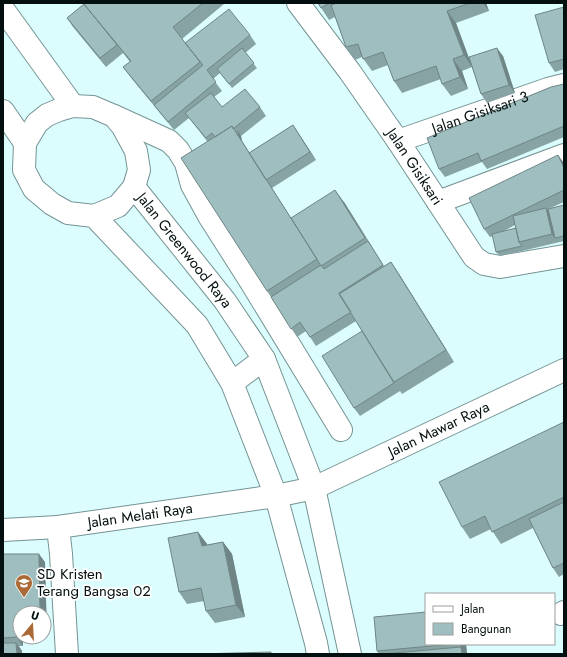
<svg xmlns="http://www.w3.org/2000/svg" width="567" height="657" font-family="Jost,sans-serif">
	<style>
		.lines { fill: none; stroke-linecap: round; stroke-linejoin: round }
		.minor-casing { stroke: #759394; stroke-width: 24 }
		.minor { stroke: #fff; stroke-width: 22 }
		.wall { fill: #88a3a4; fill-rule: evenodd }
		.shaded-wall { fill: #6f8586 }
		.building { fill: #9ebebf; stroke: #6f8586 }
		.labels { text-anchor: middle; dominant-baseline: central; stroke-width: 3.5; stroke-linejoin: round; paint-order: stroke }
		.street-label { font-size: 15px; fill: #040f0f; stroke: #fff }
		.poi-label { font-size: 15px; fill: #040f0f; stroke: #fff; text-anchor: start }
	</style>
	<rect width="100%" height="100%" fill="#dcfdfe"/>
	<g class="lines">
		<defs>
			<g id="minor">
				<path id="s1" d="M 298,3 L 350,72 L 398,141 L 474,257 L 484,264 L 500,267 L 564,256"/>
				<path d="M 3,9 L 73,106"/>
				<path d="M 3,111 L 25,143 L 24,170 L 34,189 L 52,204 L 68,213 L 94,216 L 197,325 L 232,383 L 276,496 L 316,643 L 318,654"/>
				<path d="M 114,116 L 169,141 L 178,150 L 186,163 L 192,185 L 209,216 L 251,282 L 341,430"/>
				<path id="s2" d="M 398,141 L 548,89 L 564,85"/>
				<path d="M 25,143 L 37,123 L 47,115 L 59,110 L 73,106 L 93,107 L 114,116 L 123,127 L 136,151 L 139,170 L 134,187 L 118,206 L 94,216"/>
				<path id="s3" d="M 134,187 L 225,301 L 264,359 L 314,488 L 350,654"/>
				<path d="M 438,202 L 564,155"/>
				<path d="M 232,383 L 264,359"/>
				<path d="M 58,527 L 61,554 L 67,654"/>
				<path id="s4" d="M 3,530 L 58,527 L 276,496 L 314,488 L 564,370"/>
				<path d="M 561,614 L 564,612"/>
			</g>
		</defs>
		<use href="#minor" class="minor-casing"/>
		<use href="#minor" class="minor"/>
	</g>
	<path class="wall" d="M 83,3 L 223,3 L 224,4 L 182,39 L 185,43 L 250,35 L 256,44 L 245,53 L 257,68 L 232,88 L 220,73 L 213,79 L 222,91 L 214,97 L 222,107 L 260,107 L 266,116 L 241,136 L 242,141 L 249,153 L 293,125 L 316,160 L 272,188 L 291,218 L 344,202 L 384,266 L 391,262 L 399,274 L 454,362 L 402,394 L 400,391 L 360,416 L 354,408 L 362,331 L 356,321 L 316,346 L 306,331 L 297,337 L 267,291 L 207,141 L 189,118 L 174,130 L 132,79 L 123,67 L 130,62 L 123,53 L 106,67 L 73,27 L 67,18 L 84,4 Z
		M 318,3 L 486,3 L 489,11 L 456,23 L 472,66 L 503,56 L 515,93 L 487,103 L 481,94 L 472,67 L 462,71 L 468,89 L 451,96 L 442,84 L 441,79 L 402,93 L 394,81 L 388,65 L 372,71 L 362,57 L 355,60 L 346,47 L 335,17 L 329,20 Z
		M 564,7 L 564,69 L 555,72 L 549,63 Z
		M 564,84 L 564,137 L 487,169 L 482,162 L 445,177 L 439,169 Z
		M 564,164 L 564,202 L 548,209 L 564,205 L 564,241 L 500,256 L 496,252 L 493,236 L 490,237 L 484,229 ZM 515,225 L 516,228 L 502,232 Z
		M 564,422 L 564,574 L 559,577 L 553,568 L 533,528 L 501,544 L 491,529 L 470,539 L 462,527 Z
		M 198,532 L 207,544 L 207,545 L 223,542 L 232,554 L 245,617 L 215,623 L 206,611 L 204,601 L 187,604 L 179,592 Z
		M 3,554 L 45,562 L 47,637 L 23,637 L 23,646 L 19,646 L 22,651 L 22,654 L 3,654 ZM 20,613 L 44,613 L 44,637 L 20,637 Z
		M 426,644 L 466,644 L 467,654 L 379,654 L 377,651 Z"/>
	<path class="shaded-wall" d="M 483,3 L 486,3 L 489,11 Z
		M 447,11 L 456,23 L 472,67 L 464,55 Z
		M 497,48 L 503,56 L 515,93 L 509,85 Z
		M 453,59 L 462,71 L 468,89 L 460,77 Z
		M 293,125 L 299,134 L 316,160 L 310,152 Z
		M 232,126 L 239,137 L 238,131 L 241,136 L 242,141 L 321,266 Z
		M 558,155 L 564,163 L 564,168 Z
		M 335,190 L 344,202 L 374,250 L 368,241 Z
		M 546,208 L 552,217 L 555,238 L 552,234 Z
		M 391,262 L 399,274 L 454,362 L 446,350 Z
		M 198,532 L 207,544 L 210,559 L 202,546 Z
		M 223,542 L 232,554 L 245,617 L 236,605 Z
		M 39,554 L 45,562 L 47,637 L 44,633 L 44,613 L 40,613 Z
		M 17,629 L 20,634 L 20,637 L 23,637 L 23,646 L 17,637 Z
		M 16,643 L 22,651 L 22,654 L 17,654 Z
		M 459,644 L 466,644 L 467,654 L 462,654 L 461,647 Z"/>
	<path class="building" d="M 83,3 L 203,3 L 173,27 L 200,62 L 151,101 L 123,67 L 131,61 Z
		M 318,3 L 329,3 L 321,8 Z
		M 337,3 L 470,3 L 447,11 L 464,55 L 453,59 L 460,77 L 442,84 L 436,66 L 394,81 L 383,52 L 363,59 L 358,44 L 346,47 L 331,5 Z
		M 84,4 L 117,45 L 100,58 L 67,18 Z
		M 564,7 L 564,59 L 549,63 L 535,15 Z
		M 229,9 L 250,35 L 207,70 L 216,82 L 168,122 L 154,105 L 203,65 L 185,43 Z
		M 242,48 L 254,63 L 229,84 L 217,69 Z
		M 497,48 L 509,85 L 481,94 L 469,57 Z
		M 564,84 L 564,126 L 481,161 L 478,153 L 439,169 L 427,138 L 551,87 Z
		M 245,89 L 260,107 L 233,129 L 232,126 L 215,137 L 212,133 L 206,138 L 185,113 L 211,93 L 222,107 Z
		M 293,125 L 310,152 L 266,180 L 249,153 Z
		M 232,126 L 317,259 L 267,291 L 181,158 Z
		M 238,131 L 239,137 L 236,133 Z
		M 558,155 L 564,168 L 564,190 L 484,229 L 469,198 Z
		M 335,190 L 365,238 L 321,266 L 291,218 Z
		M 564,205 L 564,236 L 555,238 L 548,209 Z
		M 546,208 L 552,234 L 519,242 L 513,216 Z
		M 516,228 L 519,242 L 522,246 L 496,252 L 492,234 Z
		M 368,241 L 383,265 L 339,293 L 351,312 L 310,337 L 300,322 L 291,329 L 271,297 L 321,265 L 324,269 Z
		M 391,262 L 446,350 L 394,382 L 339,294 Z
		M 362,331 L 394,383 L 354,408 L 322,356 Z
		M 564,422 L 564,497 L 492,532 L 485,516 L 462,527 L 439,482 Z
		M 564,502 L 564,563 L 553,568 L 529,519 Z
		M 198,532 L 202,546 L 223,542 L 236,605 L 206,611 L 201,588 L 179,592 L 168,538 Z
		M 3,554 L 39,554 L 40,613 L 20,613 L 20,629 L 17,629 L 17,637 L 3,638 Z
		M 426,612 L 426,644 L 453,644 L 377,651 L 374,617 Z
		M 3,643 L 16,643 L 17,654 L 3,654 Z
		M 461,647 L 462,654 L 383,654 Z
		M 271,652 L 271,654 L 198,654 Z"/>
	<defs>
		<symbol id="school-pin" viewBox="-11 -11 22 30"><path d="M0 17L-7.5 6A9.5 9.5 0 1 1 7.5 6Z" fill="#ab6935" stroke="#fff"/><path d="M0-5L7-2L0 1L-7-2ZM-4 1L0 2.5L4 1V4Q0 6-4 4Z" fill="#fff"/></symbol>
	</defs>
	<g fill-rule="evenodd">
		<use href="#school-pin" x="14" y="573" width="20" height="27"/>
	</g>
	<g class="labels">
		<g class="street-label">
			<text stroke="none"><textPath href="#s2" startOffset="87">Jalan Gisiksari 3</textPath></text>
			<text stroke="none"><textPath href="#s1" startOffset="201">Jalan Gisiksari</textPath></text>
			<text stroke="none"><textPath href="#s3" startOffset="81">Jalan Greenwood Raya</textPath></text>
			<text stroke="none"><textPath href="#s4" startOffset="452">Jalan Mawar Raya</textPath></text>
			<text stroke="none"><textPath href="#s4" startOffset="138">Jalan Melati Raya</textPath></text>
		</g>
		<g class="poi-label">
			<text x="37" y="574">SD Kristen<tspan x="37" dy="17">Terang Bangsa 02</tspan></text>
		</g>
	</g>
	<rect width="567" height="657" fill="none" stroke="#040f0f" stroke-width="8"/>
	<rect x="425" y="593" width="130" height="52" fill="#ffffff" stroke="#9b9f9f"/>
	<rect x="433" y="606" width="20" height="6" fill="#ffffff" stroke="#9b9f9f"/>
	<text x="461" y="613" font-size="12" fill="#040f0f">Jalan</text>
	<rect x="433" y="623" width="20" height="12" fill="#9ebebf" stroke="#9b9f9f"/>
	<text x="461" y="633" font-size="12" fill="#040f0f">Bangunan</text>
	<g transform="translate(32 625) rotate(18)"><circle r="19" fill="#ffffff" stroke="#9b9f9f"/>
	<path d="M0-3L7 15L0 10L-7 15Z" fill="#ab6935"/>
	<text y="-6" font-size="11" font-weight="bold" text-anchor="middle" fill="#040f0f">U</text>
	</g>
</svg>
